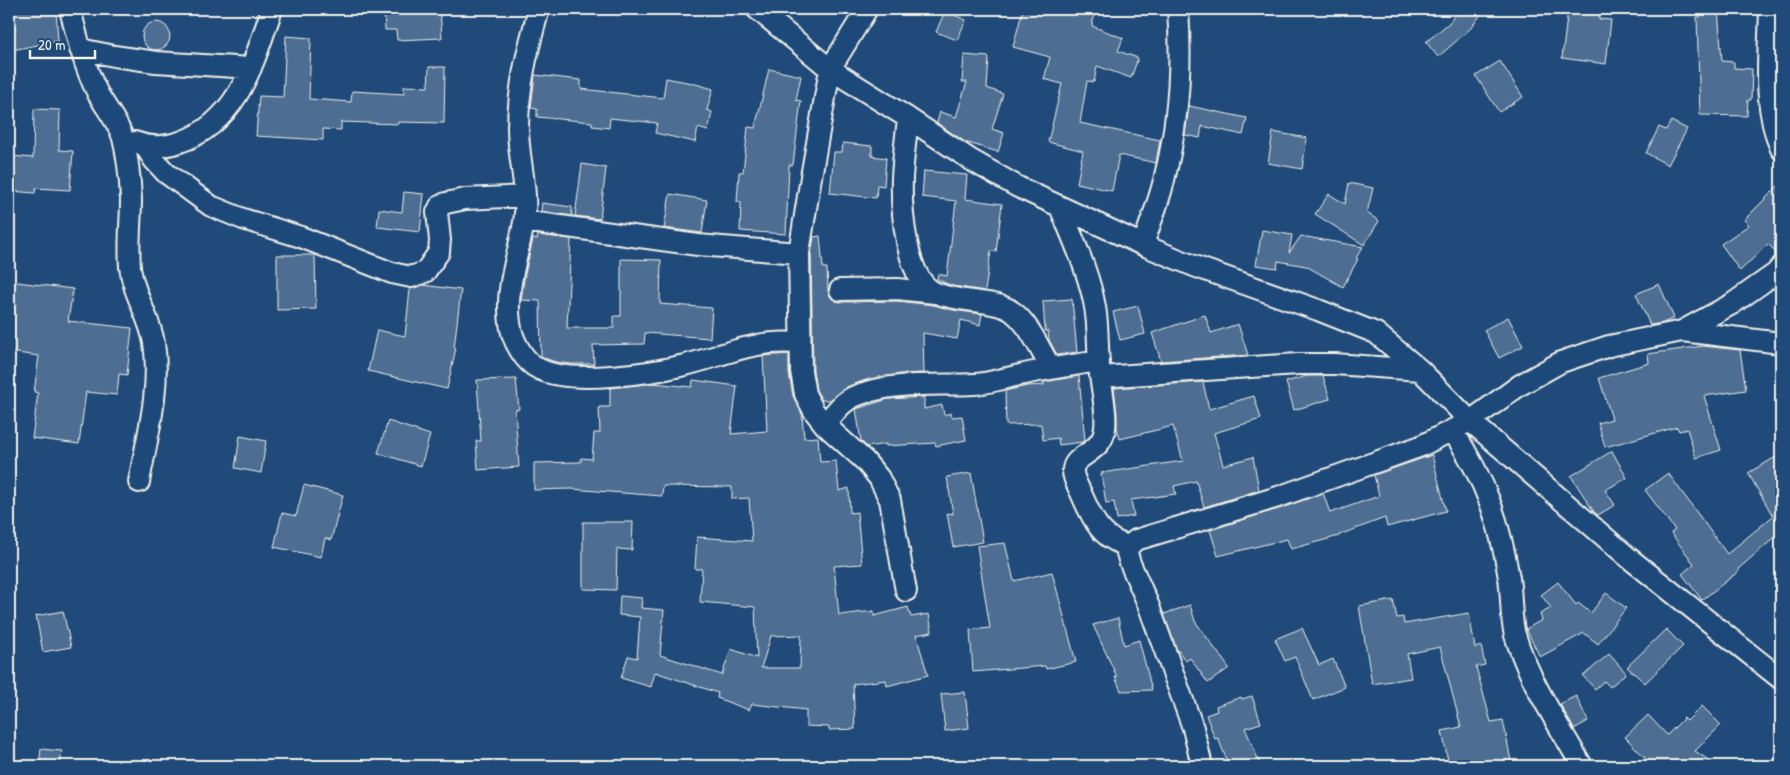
<svg xmlns="http://www.w3.org/2000/svg" width="1790" height="775" font-family="'Patrick Hand',sans-serif">
	<style>
		.building { fill: #4d6e92; stroke: #f4f1e8; fill-rule: evenodd }
		.lines { fill: none; stroke-linecap: round; stroke-linejoin: round }
		.minor-casing { stroke: #f4f1e8; stroke-width: 24 }
		.minor { stroke: #1f4a7a; stroke-width: 20 }
	</style>
	<rect width="100%" height="100%" fill="#1f4a7a"/>
	<filter id="ink" filterUnits="userSpaceOnUse"><feTurbulence type="fractalNoise" baseFrequency=".02" numOctaves="2"/><feDisplacementMap in="SourceGraphic" scale="10" xChannelSelector="R" yChannelSelector="G"/><feConvolveMatrix kernelMatrix="1 2 1 2 8 2 1 2 1" color-interpolation-filters="sRGB"/></filter>
	<g filter="url(#ink)">
		<path class="building" d="M 14,9 L 56,9 L 58,41 L 12,50 L 9,34 L 15,33 Z
			M 384,9 L 440,9 L 442,38 L 397,40 L 396,30 L 385,30 Z
			M 1023,9 L 1080,9 L 1095,12 L 1092,26 L 1123,38 L 1118,51 L 1138,58 L 1131,78 L 1097,66 L 1094,82 L 1087,81 L 1080,123 L 1160,140 L 1156,163 L 1119,155 L 1112,191 L 1077,183 L 1083,151 L 1048,142 L 1062,84 L 1044,79 L 1050,57 L 1013,47 Z
			M 1459,9 L 1485,9 L 1471,28 L 1438,57 L 1426,42 L 1450,22 Z
			M 1568,9 L 1601,9 L 1599,19 L 1611,20 L 1606,64 L 1562,58 Z
			M 1700,9 L 1718,9 L 1722,61 L 1734,62 L 1734,68 L 1752,69 L 1751,100 L 1748,100 L 1747,116 L 1700,115 L 1697,17 L 1700,17 Z
			M 945,11 L 966,20 L 957,40 L 936,32 Z
			M142 36a14 14 0 1 1 28 0a14 14 0 1 1-28 0Z
			M 286,36 L 311,38 L 309,99 L 351,102 L 352,91 L 404,94 L 404,86 L 428,87 L 429,67 L 445,67 L 444,123 L 398,122 L 398,124 L 341,122 L 341,130 L 323,129 L 323,140 L 256,136 L 259,96 L 283,97 Z
			M 964,55 L 989,57 L 987,88 L 1003,94 L 992,129 L 1004,133 L 998,152 L 965,142 L 937,123 L 940,112 L 956,117 L 967,82 L 962,82 Z
			M 1500,61 L 1523,97 L 1499,112 L 1476,76 Z
			M 769,69 L 801,76 L 796,100 L 801,101 L 793,165 L 789,165 L 786,234 L 740,231 L 741,202 L 737,202 L 739,172 L 743,172 L 748,127 L 755,128 Z
			M 535,75 L 581,80 L 581,89 L 663,98 L 666,78 L 692,83 L 713,89 L 707,110 L 712,112 L 708,131 L 698,128 L 695,142 L 655,133 L 657,123 L 610,118 L 609,128 L 592,126 L 592,122 L 537,117 L 537,109 L 531,108 Z
			M 1189,106 L 1247,118 L 1243,135 L 1202,126 L 1200,138 L 1185,135 Z
			M 34,109 L 60,110 L 59,150 L 73,151 L 70,190 L 36,188 L 35,193 L 10,191 L 12,156 L 33,158 Z
			M 1671,121 L 1687,129 L 1668,165 L 1646,153 L 1659,127 L 1666,130 Z
			M 1273,132 L 1307,138 L 1302,169 L 1268,163 Z
			M 843,143 L 872,146 L 872,156 L 886,158 L 884,186 L 877,185 L 876,198 L 830,193 L 834,152 L 842,152 Z
			M 582,164 L 606,168 L 600,219 L 575,216 Z
			M 924,171 L 967,175 L 965,199 L 1002,204 L 996,252 L 991,251 L 985,291 L 952,286 L 937,279 L 938,274 L 947,276 L 956,201 L 922,197 Z
			M 1349,183 L 1373,188 L 1367,213 L 1379,221 L 1364,245 L 1315,214 L 1329,194 L 1345,204 Z
			M 1781,183 L 1781,255 L 1780,256 L 1768,244 L 1740,271 L 1721,244 L 1749,225 L 1744,220 Z
			M 404,192 L 424,194 L 420,232 L 377,227 L 379,209 L 402,212 Z
			M 670,194 L 707,200 L 702,233 L 664,228 Z
			M 542,203 L 572,207 L 572,216 L 541,211 Z
			M 1262,230 L 1292,235 L 1289,253 L 1301,236 L 1363,247 L 1356,258 L 1358,259 L 1343,287 L 1306,266 L 1278,261 L 1277,268 L 1256,265 Z
			M 538,235 L 571,239 L 567,328 L 614,328 L 614,316 L 621,316 L 621,259 L 661,260 L 660,304 L 712,308 L 710,338 L 645,333 L 644,344 L 593,345 L 594,364 L 571,364 L 556,362 L 544,358 L 541,356 L 540,301 L 521,300 L 525,274 L 533,239 L 537,239 Z
			M 820,236 L 823,268 L 827,268 L 828,291 L 830,296 L 834,300 L 840,302 L 896,301 L 934,305 L 953,310 L 982,314 L 980,325 L 961,320 L 957,339 L 923,333 L 924,373 L 900,374 L 869,379 L 847,387 L 830,400 L 822,400 L 816,390 L 813,370 L 811,254 L 814,237 Z
			M 277,255 L 315,255 L 316,309 L 277,310 Z
			M 9,281 L 73,289 L 68,321 L 132,328 L 127,375 L 119,374 L 117,395 L 86,392 L 79,444 L 32,438 L 38,393 L 34,392 L 39,356 L 9,352 Z
			M 1659,284 L 1674,318 L 1663,323 L 1650,325 L 1636,294 Z
			M 423,285 L 461,290 L 454,348 L 456,348 L 447,389 L 368,371 L 377,330 L 405,336 L 410,289 Z
			M 1072,299 L 1077,352 L 1057,355 L 1049,340 L 1048,331 L 1045,331 L 1043,301 Z
			M 1138,306 L 1145,334 L 1120,340 L 1113,312 Z
			M 1205,315 L 1211,333 L 1238,324 L 1248,355 L 1161,361 L 1152,333 Z
			M 1508,317 L 1523,346 L 1499,358 L 1484,330 Z
			M 1703,346 L 1740,350 L 1746,390 L 1704,396 L 1721,450 L 1696,458 L 1687,429 L 1679,431 L 1677,427 L 1605,447 L 1598,423 L 1612,419 L 1599,378 L 1649,363 L 1648,354 Z
			M 789,354 L 789,373 L 793,396 L 802,414 L 804,438 L 818,437 L 820,462 L 836,461 L 839,491 L 849,488 L 850,513 L 857,512 L 862,564 L 834,566 L 839,615 L 874,611 L 874,616 L 908,607 L 911,617 L 929,614 L 932,632 L 916,635 L 928,675 L 887,686 L 886,680 L 853,684 L 855,729 L 829,730 L 829,727 L 806,726 L 806,710 L 752,704 L 749,710 L 717,698 L 718,693 L 655,672 L 651,687 L 621,678 L 628,656 L 637,658 L 640,617 L 619,615 L 620,596 L 642,598 L 641,608 L 664,610 L 660,655 L 722,675 L 731,649 L 757,658 L 755,607 L 700,602 L 702,569 L 695,569 L 697,537 L 752,541 L 749,498 L 732,499 L 732,487 L 663,486 L 662,496 L 571,489 L 534,490 L 534,463 L 581,462 L 581,458 L 592,459 L 594,433 L 600,433 L 599,407 L 610,407 L 610,388 L 653,383 L 692,387 L 693,380 L 737,386 L 731,434 L 767,431 L 763,356 ZM 801,635 L 800,668 L 761,668 L 771,636 Z
			M 1079,376 L 1085,440 L 1083,442 L 1059,445 L 1058,438 L 1043,440 L 1041,424 L 1006,425 L 1005,391 L 1027,386 L 1044,385 L 1044,382 Z
			M 1307,376 L 1323,376 L 1330,399 L 1294,410 L 1286,382 Z
			M 516,379 L 519,409 L 515,410 L 519,467 L 478,470 L 476,441 L 481,441 L 477,380 Z
			M 1203,382 L 1209,409 L 1254,396 L 1261,419 L 1214,433 L 1223,465 L 1253,457 L 1259,490 L 1204,507 L 1196,481 L 1174,486 L 1176,494 L 1131,500 L 1134,516 L 1117,519 L 1114,502 L 1106,503 L 1101,473 L 1183,461 L 1173,426 L 1120,439 L 1117,428 L 1117,414 L 1114,388 Z
			M 924,397 L 924,409 L 942,405 L 944,415 L 951,413 L 952,417 L 962,416 L 966,440 L 936,446 L 935,443 L 886,446 L 886,444 L 867,447 L 861,441 L 856,409 L 888,399 Z
			M 388,421 L 430,435 L 421,466 L 378,453 Z
			M 240,436 L 266,441 L 261,473 L 235,468 Z
			M 1612,451 L 1627,478 L 1605,490 L 1615,505 L 1598,515 L 1594,512 L 1571,476 Z
			M 1781,454 L 1781,532 L 1738,569 L 1739,571 L 1702,600 L 1682,574 L 1694,564 L 1671,533 L 1675,530 L 1645,490 L 1668,473 L 1727,554 L 1773,516 L 1748,473 Z
			M 1432,455 L 1446,511 L 1387,527 L 1385,518 L 1339,535 L 1339,536 L 1291,549 L 1287,539 L 1218,556 L 1210,530 L 1281,508 L 1323,493 L 1330,513 L 1379,496 L 1374,475 Z
			M 971,473 L 983,542 L 953,547 L 947,513 L 953,514 L 947,477 Z
			M 304,485 L 343,495 L 331,540 L 325,538 L 321,557 L 274,547 L 282,513 L 296,516 Z
			M 583,522 L 633,522 L 632,550 L 617,549 L 616,590 L 583,589 Z
			M 1005,543 L 1014,581 L 1052,572 L 1076,662 L 1046,669 L 1045,666 L 973,672 L 970,630 L 990,628 L 977,546 Z
			M 1558,582 L 1576,605 L 1578,603 L 1591,613 L 1606,593 L 1626,608 L 1598,644 L 1584,633 L 1540,657 L 1526,629 L 1542,620 L 1540,614 L 1551,608 L 1541,595 Z
			M 1393,600 L 1397,618 L 1403,617 L 1404,624 L 1469,613 L 1475,648 L 1481,646 L 1485,665 L 1476,667 L 1491,722 L 1503,720 L 1511,761 L 1483,766 L 1449,766 L 1442,731 L 1461,727 L 1440,647 L 1407,654 L 1411,678 L 1372,684 L 1359,606 Z
			M 1190,605 L 1195,621 L 1229,668 L 1208,683 L 1190,658 L 1186,661 L 1176,648 L 1164,614 Z
			M 63,611 L 71,647 L 43,652 L 36,616 Z
			M 1118,618 L 1124,645 L 1139,640 L 1152,690 L 1121,691 L 1115,677 L 1117,677 L 1093,625 Z
			M 1302,628 L 1319,665 L 1333,659 L 1345,687 L 1313,700 L 1295,657 L 1285,661 L 1275,639 Z
			M 1666,629 L 1683,646 L 1645,683 L 1627,667 Z
			M 1609,654 L 1626,673 L 1610,687 L 1604,681 L 1595,689 L 1583,676 Z
			M 965,692 L 969,728 L 945,731 L 941,694 Z
			M 1252,696 L 1261,723 L 1245,728 L 1261,766 L 1229,766 L 1218,738 L 1215,739 L 1206,715 L 1217,711 L 1216,706 L 1241,697 L 1242,699 Z
			M 1576,696 L 1588,721 L 1574,729 L 1560,704 Z
			M 1702,706 L 1721,725 L 1695,751 L 1717,766 L 1653,766 L 1625,737 L 1648,715 L 1667,735 L 1684,718 L 1687,721 Z
			M 41,749 L 62,751 L 60,766 L 39,766 Z"/>
		<g class="lines">
			<defs>
				<path id="minor" d="M 70,9 C 77,37 84,66 97,92 C 105,107 118,122 123,138 C 128,158 130,178 131,199 C 131,221 128,244 130,267 C 133,294 150,317 154,343 C 161,388 147,438 139,482
					M 539,9 C 528,48 518,87 518,128 C 518,159 529,191 524,222 C 518,257 505,287 510,323 C 512,340 524,362 539,369 C 571,385 651,373 685,365 C 710,359 734,349 758,345 C 772,342 786,342 800,343
					M 757,9 L 830,69 L 908,118 L 971,160 L 1018,187 L 1143,245 L 1194,266 L 1318,310 L 1376,333 L 1420,370 L 1470,421 L 1629,558 L 1781,679
					M 867,9 L 830,69 L 811,177 L 799,253 L 801,371 L 805,394 L 814,411 L 825,425 L 865,461 L 879,478 L 890,500 L 906,591
					M 1770,9 C 1769,54 1762,106 1781,149
					M 80,49 L 114,56 L 156,62 L 251,68
					M 908,118 C 906,138 903,158 902,178 C 901,207 905,281 936,293 C 953,300 971,300 988,303 C 997,305 1006,306 1013,312 C 1030,325 1040,350 1051,368
					M 135,142 C 151,148 164,147 180,142 C 239,122 254,61 272,9
					M 145,146 L 154,160 L 166,173 L 211,206 L 243,219 L 301,237 L 392,273 L 411,277 L 425,272 L 439,252 L 440,240 L 437,212 L 440,206 L 446,203 L 465,199 L 524,196
					M 1060,207 C 1073,239 1089,273 1095,307 C 1099,329 1097,353 1100,375 C 1102,392 1107,411 1105,428 C 1103,454 1072,454 1073,471 C 1073,479 1078,486 1081,493 C 1092,518 1100,539 1129,546
					M 524,221 L 698,245 L 799,253
					M 1143,245 C 1150,223 1159,202 1164,180 C 1178,125 1182,65 1178,9
					M 840,290 L 897,289 L 935,293
					M 1682,331 L 1781,343
					M 1100,377 L 1298,364 L 1334,364 L 1420,370
					M 825,425 C 834,413 843,400 858,395 C 895,381 937,386 975,384 C 990,383 1005,378 1020,375 C 1046,369 1072,365 1099,361
					M 1453,431 C 1486,482 1499,519 1509,578 C 1512,597 1510,616 1515,635 C 1529,681 1558,724 1582,766
					M 1202,766 L 1193,728 L 1148,604 L 1130,563 L 1127,553 L 1129,546 L 1136,540 L 1278,497 L 1421,446 L 1470,421 L 1520,385 L 1561,362 L 1609,346 L 1682,331 L 1732,304 L 1776,273 L 1781,267"/>
			</defs>
			<use href="#minor" class="minor-casing"/>
			<use href="#minor" class="minor"/>
		</g>
	</g>
	<rect width="1790" height="775" fill="none" stroke="#1f4a7a" stroke-width="30"/>
	<rect x="15" y="15" width="1760" height="745" fill="none" stroke="#f4f1e8" stroke-width="2" filter="url(#ink)"/>
	<path d="M30 50v8h65v-8" fill="none" stroke="#f4f1e8" stroke-width="2.5"/>
	<text x="38" y="50" font-size="15" fill="#f4f1e8" stroke="#1f4a7a" stroke-width="4" paint-order="stroke">20 m</text>
</svg>
